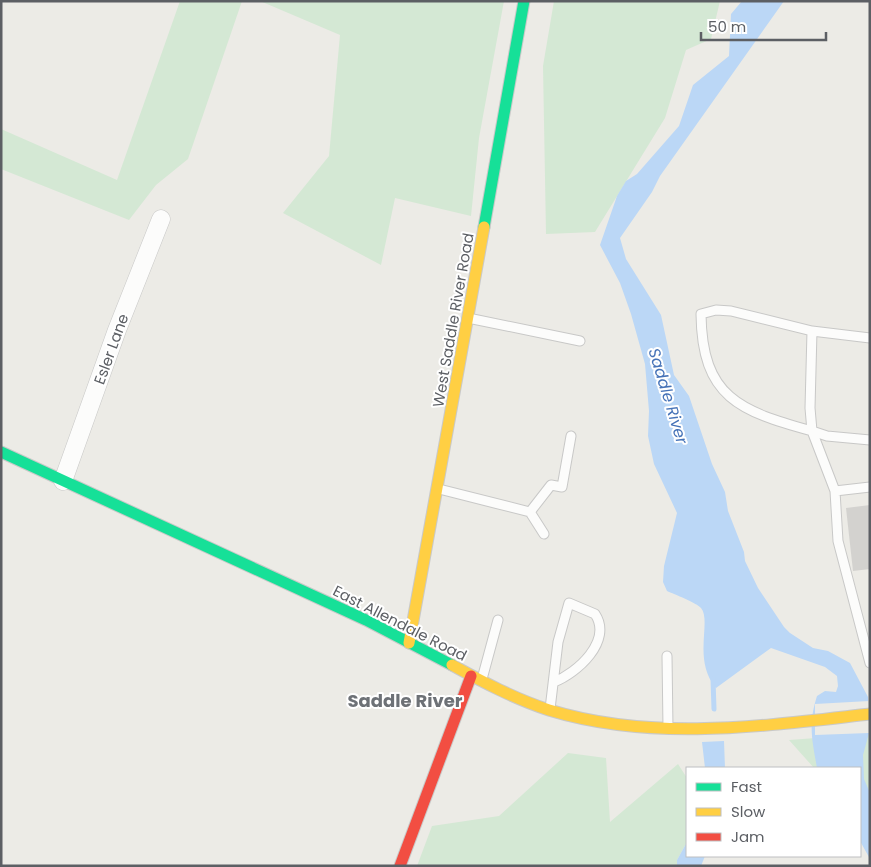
<svg xmlns="http://www.w3.org/2000/svg" width="871" height="867" font-family="Poppins,sans-serif">
	<style>
		.green { fill: #d4e8d4 }
		.water { fill: #bbd7f6 }
		.pier { fill: #ecebe6 }
		.lines { fill: none; stroke-linecap: round; stroke-linejoin: round }
		.stream { stroke: #bbd7f6; stroke-width: 5 }
		.building { fill: #d3d2cf }
		.lane-casing { stroke: #c8c8c7; stroke-width: 11 }
		.street-casing { stroke: #c8c8c7; stroke-width: 19 }
		.fast-casing { stroke: #c9c9c8; stroke-width: 13 }
		.slow-casing { stroke: #c9c9c8; stroke-width: 13 }
		.jam-casing { stroke: #c9c9c8; stroke-width: 13 }
		.lane { stroke: #fcfcfb; stroke-width: 9 }
		.street { stroke: #fcfcfb; stroke-width: 18 }
		.fast { stroke: #16e098; stroke-width: 11 }
		.slow { stroke: #ffcf43; stroke-width: 11 }
		.jam { stroke: #f24e42; stroke-width: 11 }
		.labels { text-anchor: middle; dominant-baseline: central; stroke-width: 4; stroke-linejoin: round; paint-order: stroke }
		.street-label { font-size: 15px; fill: #5c5f64; stroke: #fff }
		.water-label { font-size: 16px; font-style: italic; fill: #4572b7; stroke: #fff }
		.quarter-label { font-size: 18px; font-weight: bold; fill: #6d7176; stroke: #fff }
	</style>
	<rect width="100%" height="100%" fill="#ecebe6"/>
	<path class="green" d="M 180,1 L 242,1 L 188,159 L 156,185 L 129,220 L 1,169 L 1,129 L 117,180 Z
		M 260,1 L 504,1 L 479,138 L 471,216 L 395,198 L 381,265 L 283,213 L 329,156 L 340,35 Z
		M 554,1 L 720,1 L 711,39 L 686,50 L 665,118 L 595,232 L 546,234 L 543,66 Z
		M 870,734 L 870,858 L 860,768 L 814,768 L 789,740 Z
		M 568,753 L 606,758 L 610,822 L 678,764 L 687,778 L 687,842 L 677,860 L 677,866 L 417,866 L 432,826 L 499,816 Z"/>
	<path class="water" d="M 742,1 L 784,1 L 660,176 L 652,192 L 620,238 L 626,259 L 661,315 L 674,375 L 689,396 L 712,464 L 725,492 L 728,511 L 744,552 L 745,561 L 758,588 L 784,627 L 790,633 L 813,648 L 828,651 L 850,663 L 868,697 L 869,733 L 863,755 L 864,779 L 870,793 L 870,859 L 860,841 L 860,768 L 817,768 C 812,740 808,724 817,696 L 825,691 L 836,692 L 838,686 L 837,676 L 825,667 L 771,648 L 716,688 C 692,660 712,621 701,608 C 697,603 674,594 667,591 L 663,582 L 664,566 L 677,513 L 654,464 L 648,436 L 649,411 L 645,364 L 631,314 L 620,283 L 600,245 L 617,196 L 626,181 L 637,174 L 679,126 L 693,85 L 729,56 L 731,14 Z
		M 724,741 L 725,768 L 705,768 L 702,742 Z
		M 687,842 L 687,856 L 705,856 L 701,866 L 677,866 L 677,860 Z"/>
	<path class="pier" d="M 869,701 L 869,733 L 815,735 L 815,704 Z"/>
	<g class="lines">
		<path class="stream" d="M 713,679 L 714,709"/>
	</g>
	<path class="building" d="M 870,505 L 870,569 L 853,571 L 846,508 Z"/>
	<g class="lines">
		<defs>
			<path id="lane" d="M 468,318 L 580,341
				M 812,331 L 731,311 L 716,310 L 701,314 C 702,398 740,411 812,431 L 835,491
				M 870,338 L 812,331 L 810,408 L 812,431 L 827,436 L 870,440
				M 870,487 L 835,491 L 838,541 L 870,663
				M 439,489 L 530,512
				M 544,534 L 530,512 L 551,485 L 562,487 L 571,436
				M 667,656 L 668,728
				M 482,679 L 498,620
				M 550,709 L 558,642 L 569,603 L 595,614 C 613,641 577,673 554,682"/>
			<path id="street" d="M 63,481 L 117,330 L 161,219"/>
			<path id="fast" d="M 484,227 L 524,1
				M 1,452 L 366,620 L 452,665"/>
			<path id="slow" d="M 409,643 L 484,227
				M 452,665 C 483,682 515,699 549,710 C 654,742 763,726 870,714"/>
			<path id="jam" d="M 400,866 L 471,676"/>
		</defs>
		<use href="#lane" class="lane-casing"/>
		<use href="#street" class="street-casing"/>
		<use href="#fast" class="fast-casing"/>
		<use href="#slow" class="slow-casing"/>
		<use href="#jam" class="jam-casing"/>
		<use href="#lane" class="lane"/>
		<use href="#street" class="street"/>
		<use href="#fast" class="fast"/>
		<use href="#slow" class="slow"/>
		<use href="#jam" class="jam"/>
	</g>
	<g class="labels">
		<g class="street-label">
			<text transform="translate(453 320) rotate(-80)">West Saddle River Road</text>
			<text transform="translate(111 349) rotate(-70)">Esler Lane</text>
			<text transform="translate(400 623) rotate(27)">East Allendale Road</text>
		</g>
		<g class="water-label">
			<text transform="translate(668 396) rotate(73)">Saddle River</text>
		</g>
		<g class="quarter-label">
			<text x="405" y="700">Saddle River</text>
		</g>
	</g>
	<rect width="871" height="867" fill="none" stroke="#5c5f64" stroke-width="5"/>
	<rect x="686" y="767" width="175" height="90" fill="#ffffff" stroke="#bebfc1"/>
	<rect x="696" y="783" width="25" height="8" fill="#16e098" stroke="#bebfc1"/>
	<text x="731" y="792" font-size="15" fill="#5c5f64">Fast</text>
	<rect x="696" y="808" width="25" height="8" fill="#ffcf43" stroke="#bebfc1"/>
	<text x="731" y="817" font-size="15" fill="#5c5f64">Slow</text>
	<rect x="696" y="833" width="25" height="8" fill="#f24e42" stroke="#bebfc1"/>
	<text x="731" y="842" font-size="15" fill="#5c5f64">Jam</text>
	<path d="M701 32v8h125v-8" fill="none" stroke="#5c5f64" stroke-width="2.5"/>
	<text x="708" y="32" font-size="15" fill="#5c5f64" stroke="#ffffff" stroke-width="4" paint-order="stroke">50 m</text>
</svg>
